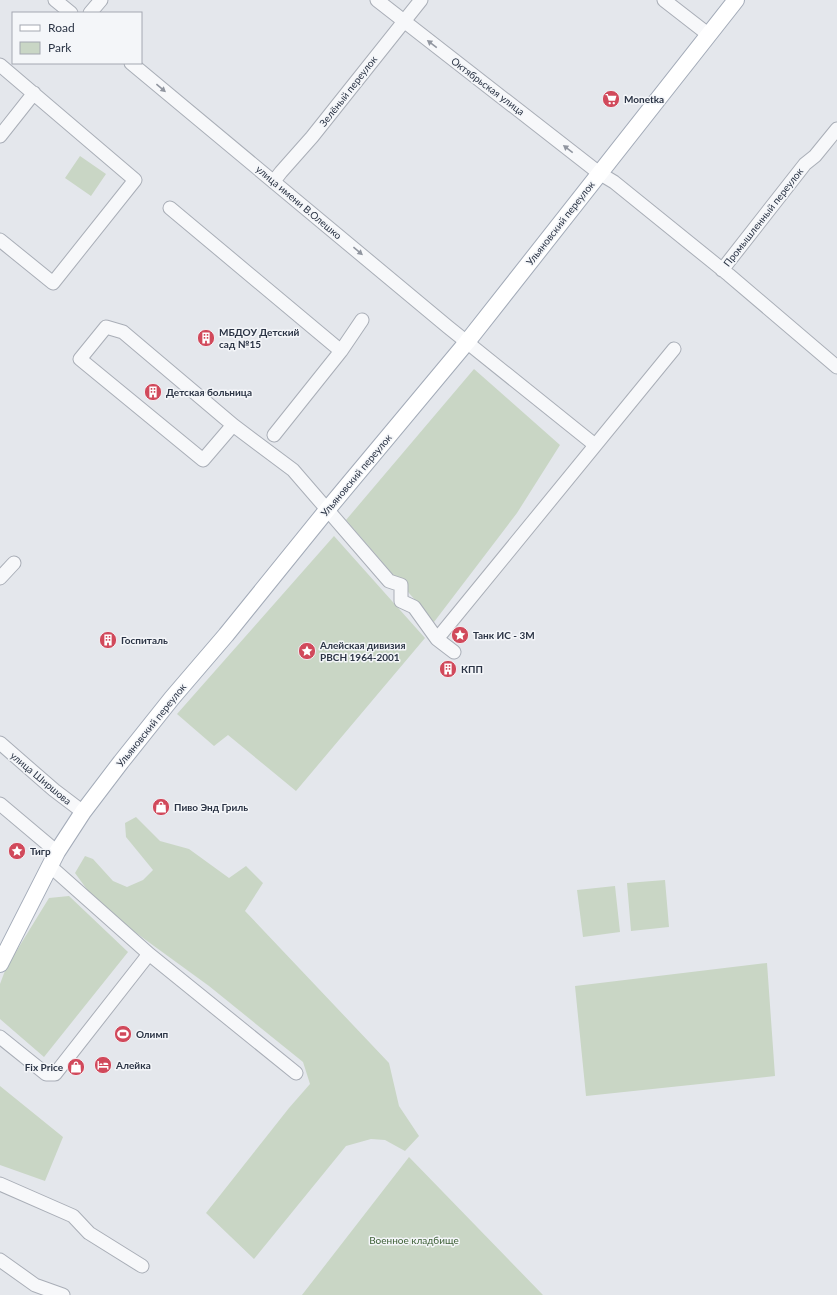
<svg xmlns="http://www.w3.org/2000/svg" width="837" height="1295" font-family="Lato,sans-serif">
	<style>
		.green { fill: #c9d6c5 }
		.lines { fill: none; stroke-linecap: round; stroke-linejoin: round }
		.minor-casing { stroke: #a9aeb7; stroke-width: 15 }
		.major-casing { stroke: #a3abb8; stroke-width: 18 }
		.minor { stroke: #f7f8fa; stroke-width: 13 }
		.major { stroke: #fff; stroke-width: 16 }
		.oneway { fill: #9196a0 }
		.labels { text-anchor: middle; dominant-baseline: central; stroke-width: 3; stroke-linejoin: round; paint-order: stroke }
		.street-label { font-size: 10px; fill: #2b3445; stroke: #f4f6f9 }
		.poi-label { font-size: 10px; font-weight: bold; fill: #2b3445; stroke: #f4f6f9; text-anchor: start }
		.park-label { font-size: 10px; fill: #3f6138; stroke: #f4f6f9 }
	</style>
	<rect width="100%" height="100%" fill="#e4e7ec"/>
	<path class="green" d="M 80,156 L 106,174 L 91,196 L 65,178 Z
		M 474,369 L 560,445 L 517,513 L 434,622 L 346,520 Z
		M 334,536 L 425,638 L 296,791 L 228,735 L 214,746 L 177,714 Z
		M 136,817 L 160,841 L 189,849 L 229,878 L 246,866 L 263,883 L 245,911 L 389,1063 L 399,1106 L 419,1136 L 405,1151 L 385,1140 L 371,1139 L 346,1146 L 254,1259 L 206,1213 L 289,1108 L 310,1084 L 303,1062 L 209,986 L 99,906 L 75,873 L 85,856 L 93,859 L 113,881 L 127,887 L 143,880 L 153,870 L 126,837 L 125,823 Z
		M 665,880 L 669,927 L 631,931 L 627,883 Z
		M 615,886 L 620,932 L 583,937 L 577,890 Z
		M 69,896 L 128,952 L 44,1057 L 0,1019 L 0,984 L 6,968 L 49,898 Z
		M 767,963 L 775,1076 L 586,1096 L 575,986 Z
		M 0,1086 L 63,1137 L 45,1181 L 0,1165 Z
		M 409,1157 L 543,1295 L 302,1295 Z"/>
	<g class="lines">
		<defs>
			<path id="minor" d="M 55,0 L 71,13
				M 377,0 L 599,173 L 614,182 L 729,275 L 837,367
				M 664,0 L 709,35
				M 90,13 L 101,0
				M 131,63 L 448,327 L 595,445
				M 0,65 L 135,180 L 53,283 L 0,240
				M 0,136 L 34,93
				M 274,181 L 281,172 L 312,137 L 421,0
				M 170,208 L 341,351
				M 722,270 L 805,164 L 815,156 L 837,129
				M 233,425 L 123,332 L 106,327 L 80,359 L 203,460 L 233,425 L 293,470 L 389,581 L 401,585 L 401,601 L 414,607 L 437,639 L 454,652
				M 274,435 L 341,351 L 362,320
				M 0,578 L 14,563
				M 437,639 L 674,349
				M 0,743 L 54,790 L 83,812
				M 0,804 L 57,852
				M 149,954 L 296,1073
				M 0,1037 L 46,1074 L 55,1074 L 149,954 L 50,866
				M 0,1184 L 73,1216 L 89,1233 L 142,1266
				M 0,1260 L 35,1285 L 63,1295"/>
			<path id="major" d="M 0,964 L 57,852 L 83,812 L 121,762 L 172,698 L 226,635 L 327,510 L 467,342 L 736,0"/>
		</defs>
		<use href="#minor" class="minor-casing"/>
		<use href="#major" class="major-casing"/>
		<use href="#minor" class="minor"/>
		<use href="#major" class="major"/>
	</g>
	<defs><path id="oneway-solid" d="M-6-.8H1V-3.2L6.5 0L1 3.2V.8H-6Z"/></defs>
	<g class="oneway">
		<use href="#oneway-solid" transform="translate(432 44) rotate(-143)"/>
		<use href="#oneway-solid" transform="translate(161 88) rotate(40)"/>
		<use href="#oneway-solid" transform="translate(568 149) rotate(-142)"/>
		<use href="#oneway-solid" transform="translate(358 251) rotate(40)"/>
	</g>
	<defs>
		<symbol id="supermarket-disc" viewBox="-11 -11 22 22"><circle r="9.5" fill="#d1495b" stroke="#f4f6f9"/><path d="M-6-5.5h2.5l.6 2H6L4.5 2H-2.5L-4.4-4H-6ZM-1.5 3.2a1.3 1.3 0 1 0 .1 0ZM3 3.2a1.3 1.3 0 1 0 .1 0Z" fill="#fff"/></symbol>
		<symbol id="building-disc" viewBox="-11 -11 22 22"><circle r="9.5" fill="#d1495b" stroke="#f4f6f9"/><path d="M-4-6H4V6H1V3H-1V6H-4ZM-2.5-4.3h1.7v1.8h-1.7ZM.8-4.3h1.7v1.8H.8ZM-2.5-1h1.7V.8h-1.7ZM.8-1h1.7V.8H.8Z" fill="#fff"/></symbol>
		<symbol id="sight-disc" viewBox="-11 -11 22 22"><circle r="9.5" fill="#d1495b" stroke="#f4f6f9"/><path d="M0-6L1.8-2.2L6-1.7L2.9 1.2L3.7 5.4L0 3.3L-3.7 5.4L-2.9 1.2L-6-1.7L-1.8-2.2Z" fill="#fff"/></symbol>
		<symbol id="shop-disc" viewBox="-11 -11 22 22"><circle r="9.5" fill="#d1495b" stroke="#f4f6f9"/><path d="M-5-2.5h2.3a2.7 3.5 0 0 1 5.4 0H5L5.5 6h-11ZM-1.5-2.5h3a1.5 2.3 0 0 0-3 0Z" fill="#fff"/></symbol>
		<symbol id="stadium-disc" viewBox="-11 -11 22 22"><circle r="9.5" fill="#d1495b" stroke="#f4f6f9"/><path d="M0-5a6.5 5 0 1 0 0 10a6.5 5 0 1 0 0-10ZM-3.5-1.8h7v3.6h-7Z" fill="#fff"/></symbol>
		<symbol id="hotel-disc" viewBox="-11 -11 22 22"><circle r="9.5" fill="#d1495b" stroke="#f4f6f9"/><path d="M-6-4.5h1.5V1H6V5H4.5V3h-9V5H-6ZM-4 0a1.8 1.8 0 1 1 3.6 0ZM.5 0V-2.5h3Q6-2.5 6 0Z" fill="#fff"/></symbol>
	</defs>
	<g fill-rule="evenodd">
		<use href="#supermarket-disc" x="601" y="89" width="20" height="20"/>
		<use href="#building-disc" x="196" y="328" width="20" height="20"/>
		<use href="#building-disc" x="143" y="382" width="20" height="20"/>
		<use href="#sight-disc" x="450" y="625" width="20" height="20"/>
		<use href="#building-disc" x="98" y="630" width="20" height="20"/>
		<use href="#sight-disc" x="297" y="641" width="20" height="20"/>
		<use href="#building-disc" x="438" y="659" width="20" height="20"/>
		<use href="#shop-disc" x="151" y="797" width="20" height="20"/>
		<use href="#sight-disc" x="7" y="841" width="20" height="20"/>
		<use href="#stadium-disc" x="113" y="1024" width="20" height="20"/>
		<use href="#hotel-disc" x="93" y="1055" width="20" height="20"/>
		<use href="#shop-disc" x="66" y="1057" width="20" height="20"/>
	</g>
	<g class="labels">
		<g class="street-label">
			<text transform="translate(488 86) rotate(37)">Октябрьская улица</text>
			<text transform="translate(348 91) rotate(-52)">Зелёный переулок</text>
			<text transform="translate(299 202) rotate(40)">улица имени В.Олешко</text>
			<text transform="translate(763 217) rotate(-52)">Промышленный переулок</text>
			<text transform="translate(560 223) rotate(-52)">Ульяновский переулок</text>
			<text transform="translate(356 475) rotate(-50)">Ульяновский переулок</text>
			<text transform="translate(151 725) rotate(-51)">Ульяновский переулок</text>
			<text transform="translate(41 778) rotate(40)">улица Ширшова</text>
		</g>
		<g class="poi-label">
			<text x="624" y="99">Monetka</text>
			<text x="219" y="332">МБДОУ Детский<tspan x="219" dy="12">сад №15</tspan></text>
			<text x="166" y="392">Детская больница</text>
			<text x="473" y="635">Танк ИС - 3М</text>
			<text x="121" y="640">Госпиталь</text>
			<text x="320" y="645">Алейская дивизия<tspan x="320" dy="12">РВСН 1964-2001</tspan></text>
			<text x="461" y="669">КПП</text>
			<text x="174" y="807">Пиво Энд Гриль</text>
			<text x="30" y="851">Тигр</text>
			<text x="136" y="1034">Олимп</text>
			<text x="116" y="1065">Алейка</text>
			<text x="63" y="1067" text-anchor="end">Fix Price</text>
		</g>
		<g class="park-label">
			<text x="414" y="1240">Военное кладбище</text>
		</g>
	</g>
	<rect x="12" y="12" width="130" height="52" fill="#f4f6f9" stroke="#a4a8b1"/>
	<rect x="20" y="25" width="20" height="6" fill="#ffffff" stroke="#a4a8b1"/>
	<text x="48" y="32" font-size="12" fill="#2b3445">Road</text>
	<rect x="20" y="42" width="20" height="12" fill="#c9d6c5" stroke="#a4a8b1"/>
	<text x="48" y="52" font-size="12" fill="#2b3445">Park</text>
</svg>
